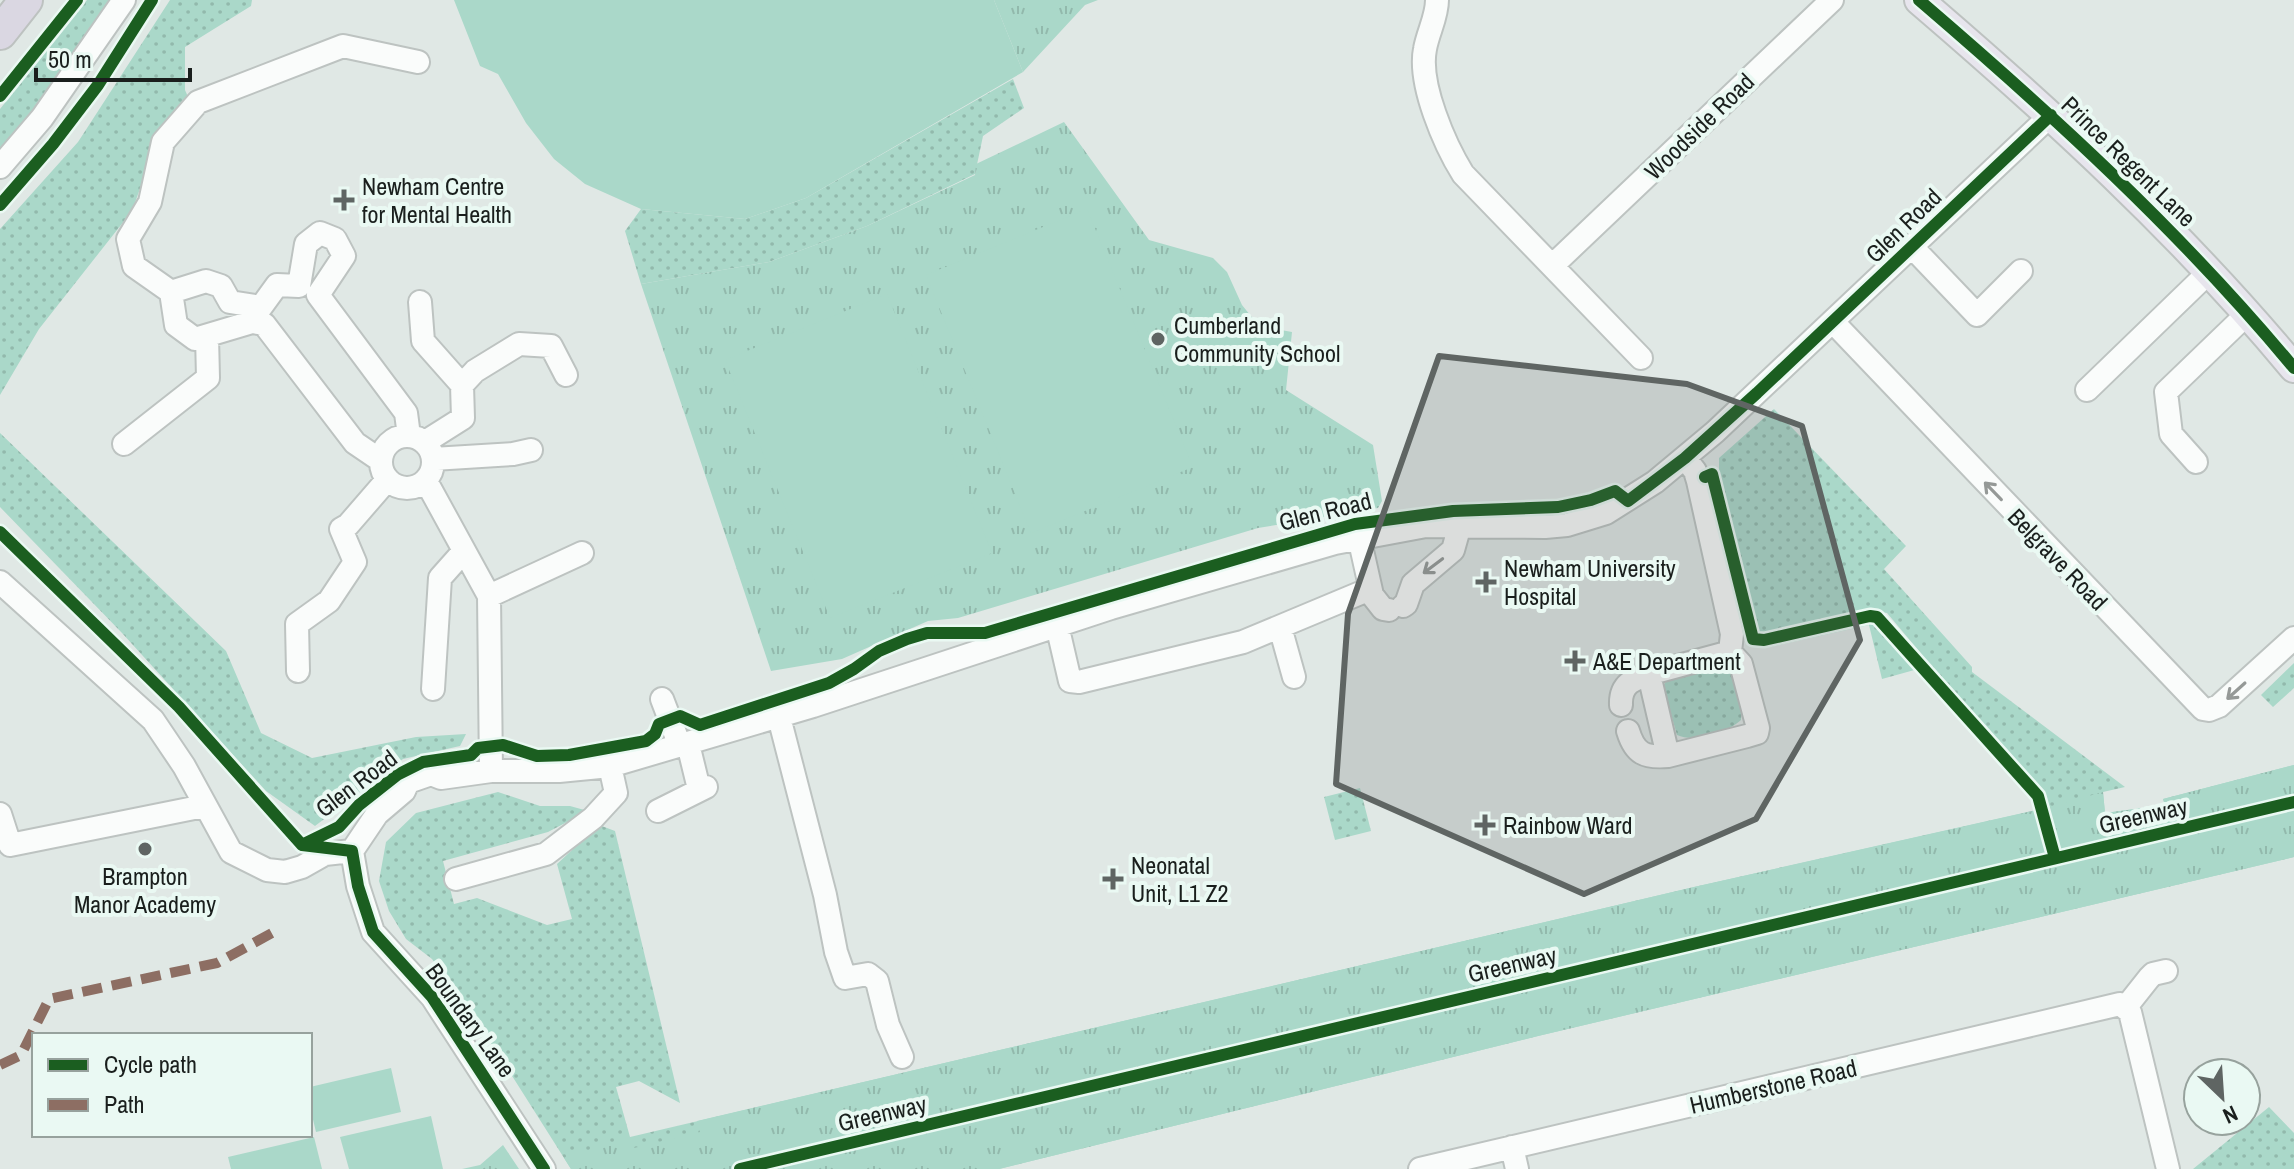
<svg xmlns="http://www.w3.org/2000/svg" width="2294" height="1169" font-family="'Archivo Narrow',sans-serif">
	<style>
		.grass { fill: url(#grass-dots) }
		.park { fill: url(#park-tufts) }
		.pitch { fill: #aad8c9 }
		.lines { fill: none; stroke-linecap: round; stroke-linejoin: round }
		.minor-casing { stroke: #bdc3c1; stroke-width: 26 }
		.major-casing { stroke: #bdc2c0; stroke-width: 32 }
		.highway-casing { stroke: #bdc2c0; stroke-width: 36 }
		.minor { stroke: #fafcfb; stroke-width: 22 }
		.major { stroke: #e7e5ed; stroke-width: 28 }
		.highway { stroke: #dad7e2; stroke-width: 32 }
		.quiet { stroke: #8d6e63; stroke-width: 10; stroke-dasharray: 20 10; stroke-linecap: butt }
		.cycleway-casing { stroke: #eaf9f3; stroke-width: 17 }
		.cycleway { stroke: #1b5e20; stroke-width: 12 }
		.oneway { stroke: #959997 }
		.marked { fill: #5f6563; fill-opacity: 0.2; stroke: #5f6563; stroke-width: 6; stroke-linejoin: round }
		.poi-dot { fill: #5f6563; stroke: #eaf9f3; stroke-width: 3 }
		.labels { text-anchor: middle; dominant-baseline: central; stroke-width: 8; stroke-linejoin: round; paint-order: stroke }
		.street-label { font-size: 24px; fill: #1a1f1d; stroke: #eaf9f3 }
		.poi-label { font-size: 24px; fill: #1a1f1d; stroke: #eaf9f3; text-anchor: start }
	</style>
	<defs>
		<pattern id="grass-dots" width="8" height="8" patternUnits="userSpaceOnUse" patternTransform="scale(2)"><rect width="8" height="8" fill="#aad8c9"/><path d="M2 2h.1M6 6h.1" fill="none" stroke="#92b9ac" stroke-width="1.8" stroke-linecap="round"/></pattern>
		<pattern id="park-tufts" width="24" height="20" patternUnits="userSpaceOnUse" patternTransform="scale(2)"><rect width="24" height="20" fill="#aad8c9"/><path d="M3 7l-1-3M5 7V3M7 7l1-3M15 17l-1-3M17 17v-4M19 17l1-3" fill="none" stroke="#92b9ac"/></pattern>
	</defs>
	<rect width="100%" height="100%" fill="#e0e8e5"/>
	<path class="grass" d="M 87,0 L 117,0 L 0,161 L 0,109 Z
		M 170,0 L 252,0 L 251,6 L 185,47 L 185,90 L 188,97 L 162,127 L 132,211 L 39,329 L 0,395 L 0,229 L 78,142 Z
		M 1013,79 L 1024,108 L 983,136 L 975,174 L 867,226 L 769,262 L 641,284 L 625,231 L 641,209 L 745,219 L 806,198 Z
		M 1774,409 L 1906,546 L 1884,569 L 1972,667 L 1972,672 L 2125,787 L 2103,792 L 2105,813 L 2165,805 L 2163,799 L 2294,765 L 2294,857 L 1538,1036 L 999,1169 L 571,1169 L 495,1049 L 432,959 L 406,939 L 389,911 L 379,881 L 386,842 L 416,813 L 498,792 L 540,806 L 570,806 L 588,811 L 548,832 L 443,861 L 454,904 L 477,898 L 547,925 L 572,919 L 557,864 L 599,825 L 615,831 L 680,1103 L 639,1081 L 616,1087 L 630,1137 L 1694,887 L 2050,807 L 1887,613 L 1867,610 L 1766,634 L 1759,632 L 1719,471 L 1719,458 Z
		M 0,433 L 226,651 L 261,733 L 312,758 L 416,737 L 466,734 L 460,746 L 403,759 L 315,826 L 266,791 L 122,633 L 0,507 Z
		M 1869,621 L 1875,622 L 1918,669 L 1882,679 L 1869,625 L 1770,647 L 1770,643 Z
		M 2294,663 L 2294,688 L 2273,707 L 2261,695 Z
		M 1725,664 C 1738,679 1743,700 1741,720 C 1727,733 1695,743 1677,735 L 1663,686 C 1673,667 1705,668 1725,664 Z
		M 1360,788 L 1371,831 L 1335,840 L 1324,797 Z
		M 2269,1107 L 2294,1133 L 2294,1169 L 2193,1169 Z"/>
	<path class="park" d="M 994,0 L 1098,0 L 1085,5 L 1023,72 Z
		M 1064,122 L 1149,240 L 1213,258 L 1227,272 L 1242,305 L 1259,326 L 1292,332 L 1286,390 L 1373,445 L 1382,501 L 1378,508 L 1258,528 L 958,618 L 928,621 L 842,659 L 771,671 L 641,284 L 769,262 L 867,226 L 975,175 L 976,164 Z
		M 2294,765 L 2294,857 L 1538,1036 L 999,1169 L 571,1169 L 564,1158 L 630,1137 L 634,1148 L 700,1132 L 697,1121 L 1694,887 L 2042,809 L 2103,792 L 2105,813 L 2165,805 L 2163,799 Z
		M 503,1145 L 519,1169 L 462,1169 L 480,1165 Z"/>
	<path class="pitch" d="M 454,0 L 994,0 L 1023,72 L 806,198 L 745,219 L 641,209 L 585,184 L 554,159 L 526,123 L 498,74 L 480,66 Z
		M 1087,209 L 1193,467 L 1031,533 L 926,275 Z
		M 887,294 L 992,553 L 830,618 L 725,360 Z
		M 391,1068 L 401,1112 L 316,1132 L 310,1107 L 310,1087 Z
		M 431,1116 L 443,1169 L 349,1169 L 340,1137 Z
		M 314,1137 L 322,1169 L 231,1169 L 228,1157 Z"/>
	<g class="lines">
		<defs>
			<path id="minor" d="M 1437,0 C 1437,17 1428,32 1425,49 C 1418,84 1445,145 1463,174 L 1641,358
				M 0,167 L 42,118 L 124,0
				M 1912,247 L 1977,315 L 2021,271
				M 1552,266 L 1832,0
				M 171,292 L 134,266 L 128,239 L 150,202 L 163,142 L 198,102 L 343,46 L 418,62
				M 420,302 L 423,341 L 462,385 L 463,418 L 425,442
				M 1833,322 L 2203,709 L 2209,710 L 2219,706 L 2294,638
				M 462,385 L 475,371 L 519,344 L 551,346 L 566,375
				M 2087,390 L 2208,273
				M381 462a26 26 0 1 1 52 0a26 26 0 1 1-52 0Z
				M 124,444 L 208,378 L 207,336
				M 1685,458 L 1695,471 L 1698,481 L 1732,634 L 1730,652 L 1741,664 L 1758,728 L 1757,733 L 1747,736 L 1668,756 L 1651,683 L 1652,673 L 1730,652
				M 433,459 L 513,454 L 531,450
				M 380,460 L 355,443 L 264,324 L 252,322 L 195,339 L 176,325 L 171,292 L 206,281 L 221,286 L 230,302 L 261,307 L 277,285 L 299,286 L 306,244 L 320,233 L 335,239 L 344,256 L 318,295 L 406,413 L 409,436
				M 2196,462 L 2171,434 L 2166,392 L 2246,315
				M 426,481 L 489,596 L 491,771
				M 1359,537 L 1372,595 L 1383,609 L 1389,610
				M 0,582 L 153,720 L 184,766 L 231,852 L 267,870 L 285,872 L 302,867 L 325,854 L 352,851
				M 489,596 L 582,553
				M 1403,606 L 1406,604 L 1413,584 L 1453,550 L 1460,525
				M 1057,625 L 1070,681 L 1079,682 L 1243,642 L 1370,589
				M 1280,627 L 1294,677
				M 298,671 L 297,624 L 329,601 L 355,562 L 341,529 L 348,525 L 387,480
				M 433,689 L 440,578 L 464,551
				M 662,699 L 680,746
				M 1621,705 C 1620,683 1634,679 1652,673
				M 779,717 L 825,895 L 836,952 L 845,978 L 868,974 L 877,981 L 888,1025 L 902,1057
				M 1628,731 C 1635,754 1645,758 1668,756
				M 688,744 L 699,789
				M 658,811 L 706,787
				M 0,814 L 10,845 L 204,806
				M 352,851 L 377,814 L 404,791 L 408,782 L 431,774 L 441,778 L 491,771 L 559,771 L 610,766 L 813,706 L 1111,608 L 1335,543 L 1426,526 L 1545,527 L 1567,525 L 1606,513 L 1655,482 L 1715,432 L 2051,115
				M 352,851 L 358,886 L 373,932 L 432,997 L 544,1169
				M 456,879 L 546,854 L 593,818 L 616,793 L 610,766
				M 2126,1007 L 2149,978 L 2153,974 L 2166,971
				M 1512,1147 L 1517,1169
				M 1420,1169 L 2120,1004 L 2130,1012 L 2168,1169"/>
			<path id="major" d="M 1919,0 C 2052,114 2182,233 2294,368"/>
			<path id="highway" d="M 0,33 L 26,0"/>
		</defs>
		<use href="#minor" class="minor-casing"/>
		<use href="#major" class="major-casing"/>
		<use href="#highway" class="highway-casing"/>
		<use href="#minor" class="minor"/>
		<use href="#major" class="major"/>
		<use href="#highway" class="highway"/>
		<path class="quiet" d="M 0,1065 L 21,1055 L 49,999 L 217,963 L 272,933"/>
		<defs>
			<path id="cycleway" d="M 1919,0 C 2052,114 2182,233 2294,368
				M 0,96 L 77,0
				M 0,205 L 53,144 L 98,85 L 152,0
				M 1705,477 L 1712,474 L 1753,639 L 1764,640 L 1870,616 L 1877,617 L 2038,796 L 2055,858
				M 0,532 L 179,707 L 302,845 L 352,851 L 358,886 L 373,932 L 432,997 L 544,1169
				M 302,845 L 339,827 L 359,805 L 397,775 L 423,762 L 471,755 L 478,748 L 503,745 L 537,756 L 569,755 L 646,741 L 655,734 L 659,724 L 680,716 L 700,725 L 829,683 L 854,669 L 879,651 L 907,639 L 927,633 L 985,633 L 1355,524 L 1453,511 L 1558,507 L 1591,500 L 1615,491 L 1628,501 L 1685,458 L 1757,393 L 2051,115
				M 740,1169 L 2294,802"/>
		</defs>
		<use href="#cycleway" class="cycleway-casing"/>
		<use href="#cycleway" class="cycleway"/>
	</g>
	<defs><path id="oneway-shaft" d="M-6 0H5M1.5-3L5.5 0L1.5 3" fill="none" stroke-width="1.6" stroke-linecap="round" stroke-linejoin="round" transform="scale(2)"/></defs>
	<g class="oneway">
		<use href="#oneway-shaft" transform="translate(1993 491) rotate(-134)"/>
		<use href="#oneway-shaft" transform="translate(1433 566) rotate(143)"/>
		<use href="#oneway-shaft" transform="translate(2236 691) rotate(138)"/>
	</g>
	<path class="marked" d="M 1439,356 L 1687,384 L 1802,426 L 1860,640 L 1756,819 L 1584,894 L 1336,784 L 1348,614 Z"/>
	<g class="poi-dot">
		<path d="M340 188h8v8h8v8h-8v8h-8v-8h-8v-8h8z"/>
		<circle cx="1158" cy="339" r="8"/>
		<path d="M1482 570h8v8h8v8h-8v8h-8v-8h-8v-8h8z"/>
		<path d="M1571 649h8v8h8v8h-8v8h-8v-8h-8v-8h8z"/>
		<path d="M1481 813h8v8h8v8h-8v8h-8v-8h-8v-8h8z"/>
		<circle cx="145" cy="849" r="8"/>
		<path d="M1109 867h8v8h8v8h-8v8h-8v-8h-8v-8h8z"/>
	</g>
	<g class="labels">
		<g class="street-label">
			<text transform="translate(1699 126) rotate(-44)">Woodside Road</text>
			<text transform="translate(2129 161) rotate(44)">Prince Regent Lane</text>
			<text transform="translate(1903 225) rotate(-44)">Glen Road</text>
			<text transform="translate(1325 511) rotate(-14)">Glen Road</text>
			<text transform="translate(2058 559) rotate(46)">Belgrave Road</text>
			<text transform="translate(356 783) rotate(-37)">Glen Road</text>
			<text transform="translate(2143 815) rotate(-13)">Greenway</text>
			<text transform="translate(1512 964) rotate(-13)">Greenway</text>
			<text transform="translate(471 1020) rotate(54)">Boundary Lane</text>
			<text transform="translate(1773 1086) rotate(-13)">Humberstone Road</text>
			<text transform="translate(882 1113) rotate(-13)">Greenway</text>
		</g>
		<g class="poi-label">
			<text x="362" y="186">Newham Centre<tspan x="362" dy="28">for Mental Health</tspan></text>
			<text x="1174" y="325">Cumberland<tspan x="1174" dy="28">Community School</tspan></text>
			<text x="1504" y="568">Newham University<tspan x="1504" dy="28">Hospital</tspan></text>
			<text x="1593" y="661">A&amp;E Department</text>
			<text x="1503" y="825">Rainbow Ward</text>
			<text x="1131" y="865">Neonatal<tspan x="1131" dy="28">Unit, L1 Z2</tspan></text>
			<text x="145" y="876" text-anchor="middle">Brampton<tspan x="145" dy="28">Manor Academy</tspan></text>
		</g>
	</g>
	<rect x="32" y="1033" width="280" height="104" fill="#eaf9f3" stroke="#97a29d" stroke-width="2"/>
	<rect x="48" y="1059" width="40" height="12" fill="#1b5e20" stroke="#97a29d" stroke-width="2"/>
	<text x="104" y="1073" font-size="24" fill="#1a1f1d">Cycle path</text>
	<rect x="48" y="1099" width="40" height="12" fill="#8d6e63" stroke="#97a29d" stroke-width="2"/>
	<text x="104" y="1113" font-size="24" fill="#1a1f1d">Path</text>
	<g transform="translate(2222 1097) rotate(155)"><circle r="38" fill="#eaf9f3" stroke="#97a29d" stroke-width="2"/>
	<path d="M0-6L14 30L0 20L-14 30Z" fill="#5f6563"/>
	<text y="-12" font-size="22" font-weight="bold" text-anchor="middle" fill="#1a1f1d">N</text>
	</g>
	<path d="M36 68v12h154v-12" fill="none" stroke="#1a1f1d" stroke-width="4"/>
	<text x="48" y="68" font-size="24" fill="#1a1f1d" stroke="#eaf9f3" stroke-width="6" paint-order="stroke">50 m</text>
</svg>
